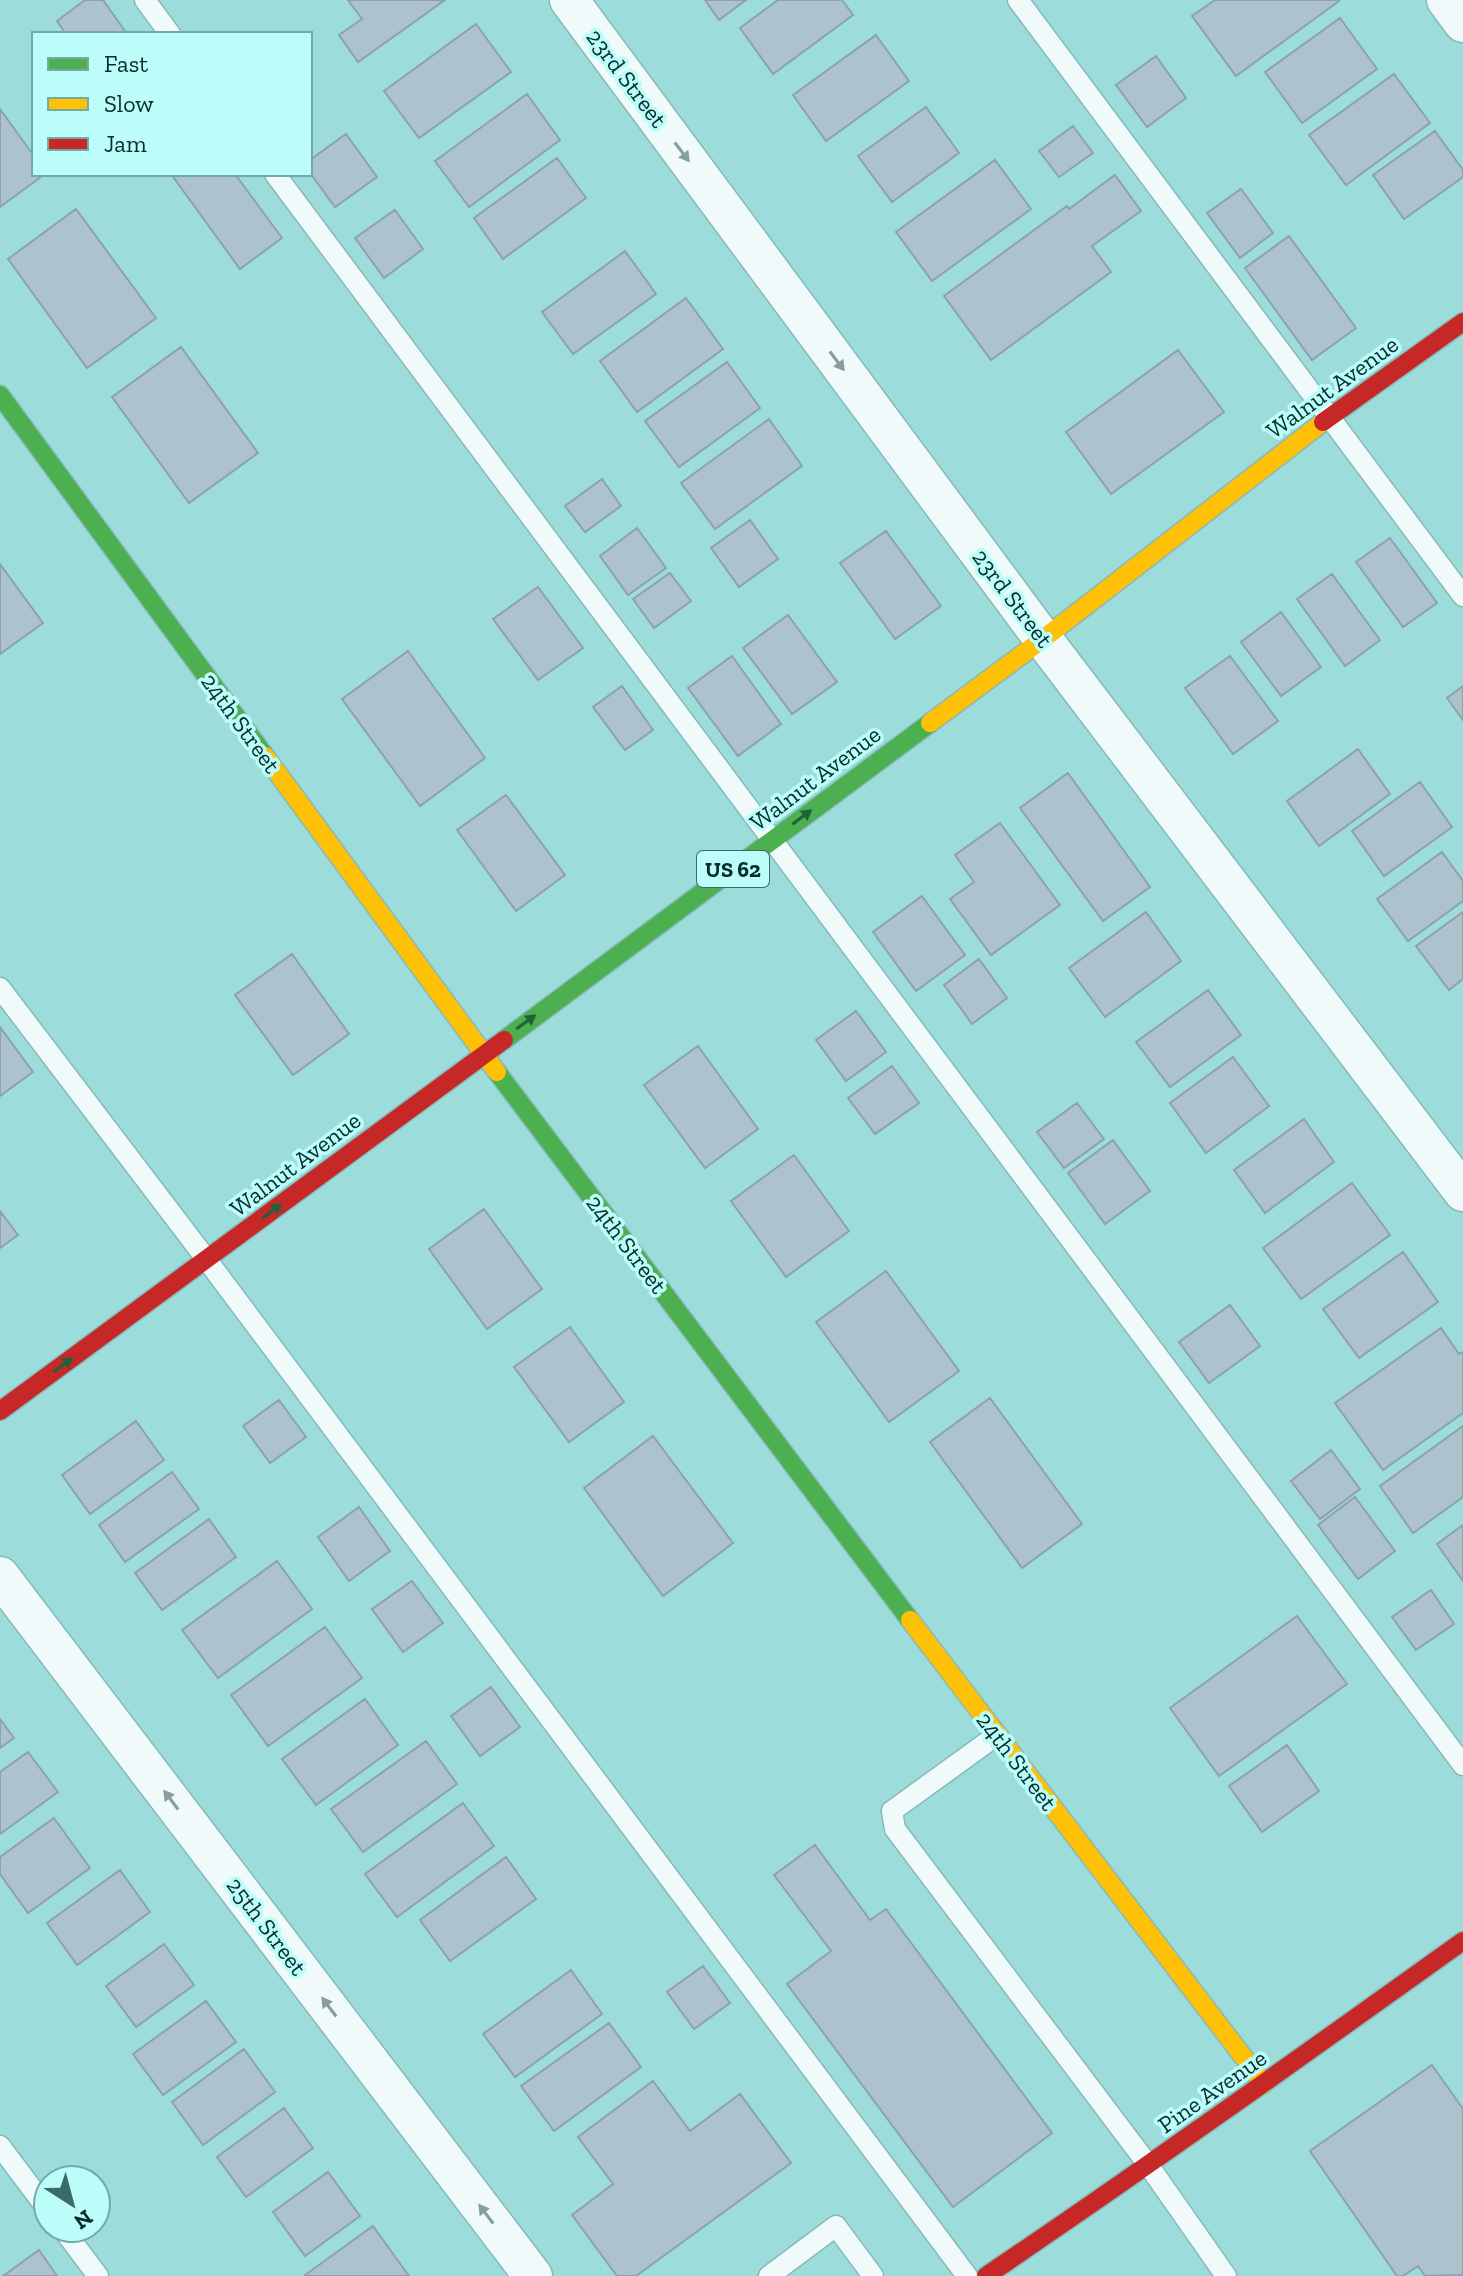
<svg xmlns="http://www.w3.org/2000/svg" width="1463" height="2276" font-family="'Zilla Slab',serif">
	<style>
		.building { fill: #acc2cd; stroke: #8da2ad; stroke-width: 2 }
		.lines { fill: none; stroke-linecap: round; stroke-linejoin: round }
		.lane-casing { stroke: #85bab9; stroke-width: 23 }
		.street-casing { stroke: #85bab9; stroke-width: 41 }
		.fast-casing { stroke: #85bab9; stroke-width: 21 }
		.slow-casing { stroke: #85bab9; stroke-width: 21 }
		.jam-casing { stroke: #85bab9; stroke-width: 21 }
		.lane { stroke: #f0fafa; stroke-width: 20 }
		.street { stroke: #f0fafa; stroke-width: 38 }
		.fast { stroke: #4caf50; stroke-width: 18 }
		.slow { stroke: #ffc107; stroke-width: 18 }
		.jam { stroke: #c62828; stroke-width: 18 }
		.oneway { fill: #869e9e }
		.oneway2 { fill: #21623b }
		.labels { text-anchor: middle; dominant-baseline: central; stroke-width: 7; stroke-linejoin: round; paint-order: stroke }
		.shield { fill: #bcfdfa; stroke: #3c6c6a; stroke-width: 2 }
		.shield-label { font-size: 22px; font-weight: bold; fill: #052e2d }
		.street-label { font-size: 24px; fill: #052e2d; stroke: #bcfdfa }
	</style>
	<rect width="100%" height="100%" fill="#9cdddb"/>
	<path class="building" d="M 85,0 L 103,0 L 127,34 L 66,34 L 57,21 Z
		M 348,0 L 445,0 L 358,62 L 339,35 L 362,19 Z
		M 705,0 L 746,0 L 719,20 Z
		M 778,0 L 842,0 L 853,15 L 773,74 L 740,28 Z
		M 1215,0 L 1339,0 L 1339,1 L 1236,76 L 1192,16 Z
		M 1340,18 L 1377,69 L 1302,123 L 1265,72 Z
		M 476,24 L 511,72 L 419,138 L 384,91 Z
		M 876,35 L 909,81 L 826,141 L 793,95 Z
		M 1156,56 L 1186,98 L 1147,127 L 1116,85 Z
		M 1394,74 L 1430,123 L 1346,185 L 1309,135 Z
		M 527,94 L 560,140 L 469,207 L 435,161 Z
		M 926,107 L 959,153 L 892,202 L 858,156 Z
		M 0,109 L 34,156 L 34,174 L 45,174 L 0,207 Z
		M 1073,126 L 1093,153 L 1059,177 L 1039,151 Z
		M 1435,131 L 1463,170 L 1463,177 L 1404,219 L 1373,175 Z
		M 346,134 L 377,177 L 335,207 L 310,173 L 310,160 Z
		M 557,158 L 586,198 L 503,259 L 474,218 Z
		M 995,160 L 1031,209 L 932,281 L 896,232 Z
		M 171,174 L 235,174 L 282,238 L 240,269 Z
		M 1115,175 L 1141,211 L 1092,246 L 1111,272 L 991,360 L 944,296 L 1067,206 L 1069,209 Z
		M 1241,189 L 1273,233 L 1240,258 L 1207,213 Z
		M 76,209 L 156,318 L 87,368 L 8,259 Z
		M 395,210 L 423,249 L 384,278 L 355,238 Z
		M 1289,236 L 1356,328 L 1312,360 L 1245,268 Z
		M 625,251 L 656,294 L 573,354 L 542,312 Z
		M 686,298 L 723,349 L 637,412 L 600,361 Z
		M 181,347 L 258,453 L 189,503 L 112,397 Z
		M 1178,350 L 1224,412 L 1111,494 L 1066,432 Z
		M 727,362 L 760,408 L 679,467 L 645,421 Z
		M 769,419 L 802,466 L 715,529 L 681,483 Z
		M 602,479 L 621,506 L 585,532 L 565,506 Z
		M 750,520 L 778,559 L 739,587 L 711,548 Z
		M 637,528 L 666,568 L 628,595 L 600,556 Z
		M 886,531 L 941,606 L 895,639 L 840,563 Z
		M 1390,538 L 1437,603 L 1403,627 L 1356,562 Z
		M 0,564 L 43,623 L 0,654 Z
		M 670,573 L 691,601 L 654,628 L 633,599 Z
		M 1332,574 L 1380,640 L 1345,666 L 1297,599 Z
		M 538,587 L 583,648 L 538,680 L 493,619 Z
		M 1281,612 L 1321,667 L 1281,696 L 1241,642 Z
		M 788,615 L 837,682 L 792,714 L 743,648 Z
		M 408,651 L 485,758 L 420,806 L 342,699 Z
		M 732,656 L 781,724 L 738,756 L 688,688 Z
		M 1230,656 L 1278,721 L 1233,754 L 1185,688 Z
		M 622,686 L 653,730 L 625,750 L 593,707 Z
		M 1463,686 L 1463,720 L 1447,698 Z
		M 1358,749 L 1390,794 L 1319,846 L 1287,801 Z
		M 1068,773 L 1150,887 L 1103,921 L 1020,808 Z
		M 1420,782 L 1452,827 L 1384,876 L 1352,831 Z
		M 506,795 L 565,875 L 516,911 L 457,830 Z
		M 1000,823 L 1060,905 L 991,955 L 950,899 L 974,882 L 955,855 Z
		M 1442,852 L 1463,881 L 1463,901 L 1408,941 L 1377,899 Z
		M 922,896 L 965,955 L 916,991 L 873,932 Z
		M 1146,912 L 1181,961 L 1105,1017 L 1069,968 Z
		M 1463,912 L 1463,979 L 1449,990 L 1416,946 Z
		M 292,954 L 349,1034 L 293,1075 L 235,995 Z
		M 979,959 L 1007,998 L 972,1024 L 944,985 Z
		M 1208,990 L 1241,1035 L 1170,1087 L 1136,1042 Z
		M 856,1011 L 886,1052 L 846,1081 L 816,1040 Z
		M 0,1027 L 33,1072 L 0,1096 Z
		M 698,1046 L 758,1129 L 705,1168 L 644,1085 Z
		M 1233,1057 L 1269,1106 L 1206,1153 L 1170,1103 Z
		M 892,1066 L 919,1103 L 875,1134 L 848,1098 Z
		M 1077,1103 L 1104,1139 L 1064,1168 L 1037,1132 Z
		M 1304,1119 L 1334,1162 L 1265,1213 L 1234,1170 Z
		M 1113,1140 L 1150,1191 L 1105,1224 L 1068,1173 Z
		M 794,1155 L 849,1231 L 786,1277 L 731,1201 Z
		M 1352,1183 L 1390,1235 L 1301,1299 L 1263,1248 Z
		M 484,1209 L 542,1289 L 487,1329 L 429,1249 Z
		M 0,1211 L 18,1235 L 0,1248 Z
		M 1403,1252 L 1438,1302 L 1359,1358 L 1323,1309 Z
		M 886,1271 L 959,1371 L 889,1422 L 816,1322 Z
		M 1230,1305 L 1260,1346 L 1209,1383 L 1179,1342 Z
		M 570,1327 L 624,1402 L 569,1442 L 514,1367 Z
		M 1441,1328 L 1459,1354 L 1463,1352 L 1463,1413 L 1383,1470 L 1335,1403 Z
		M 990,1398 L 1082,1524 L 1022,1568 L 930,1442 Z
		M 279,1400 L 306,1437 L 270,1463 L 243,1426 Z
		M 136,1421 L 164,1460 L 90,1514 L 62,1475 Z
		M 1463,1426 L 1463,1497 L 1413,1533 L 1380,1486 Z
		M 653,1436 L 733,1543 L 663,1596 L 584,1488 Z
		M 1331,1450 L 1360,1489 L 1320,1519 L 1291,1481 Z
		M 172,1472 L 199,1509 L 125,1562 L 99,1525 Z
		M 1355,1497 L 1395,1551 L 1358,1579 L 1318,1525 Z
		M 359,1507 L 390,1551 L 349,1581 L 318,1537 Z
		M 209,1519 L 236,1557 L 162,1610 L 135,1573 Z
		M 1463,1525 L 1463,1581 L 1437,1544 Z
		M 277,1561 L 312,1609 L 218,1678 L 182,1630 Z
		M 412,1581 L 443,1623 L 403,1652 L 372,1609 Z
		M 1431,1590 L 1454,1624 L 1416,1650 L 1392,1617 Z
		M 1297,1616 L 1347,1684 L 1219,1776 L 1170,1708 Z
		M 325,1627 L 362,1678 L 268,1746 L 231,1695 Z
		M 491,1687 L 520,1727 L 480,1756 L 451,1716 Z
		M 365,1699 L 398,1745 L 316,1805 L 282,1759 Z
		M 0,1719 L 14,1738 L 0,1748 Z
		M 426,1741 L 457,1784 L 363,1852 L 331,1809 Z
		M 1287,1745 L 1319,1791 L 1262,1832 L 1229,1786 Z
		M 28,1752 L 58,1792 L 0,1834 L 0,1772 Z
		M 463,1803 L 494,1846 L 397,1917 L 365,1874 Z
		M 54,1818 L 90,1868 L 28,1913 L 0,1874 L 0,1857 Z
		M 815,1845 L 870,1920 L 886,1909 L 1052,2133 L 953,2207 L 787,1984 L 831,1951 L 774,1875 Z
		M 506,1857 L 536,1899 L 450,1961 L 420,1920 Z
		M 120,1870 L 150,1912 L 77,1965 L 47,1923 Z
		M 164,1944 L 194,1985 L 136,2027 L 106,1986 Z
		M 703,1966 L 730,2003 L 694,2029 L 667,1992 Z
		M 571,1970 L 602,2014 L 515,2077 L 483,2034 Z
		M 206,2001 L 236,2042 L 163,2095 L 133,2054 Z
		M 609,2023 L 641,2067 L 554,2131 L 521,2086 Z
		M 244,2049 L 275,2092 L 203,2145 L 172,2102 Z
		M 1432,2065 L 1463,2109 L 1463,2275 L 1425,2276 L 1418,2266 L 1403,2276 L 1397,2276 L 1310,2151 Z
		M 653,2081 L 690,2131 L 740,2094 L 791,2163 L 636,2276 L 617,2276 L 572,2215 L 613,2184 L 578,2137 Z
		M 284,2108 L 313,2148 L 246,2197 L 217,2157 Z
		M 328,2172 L 360,2216 L 305,2256 L 273,2212 Z
		M 373,2226 L 409,2276 L 306,2276 L 305,2275 Z
		M 39,2250 L 57,2276 L 3,2276 Z"/>
	<g class="lines">
		<defs>
			<path id="lane" d="M 145,0 L 170,34
				M 1018,0 L 1463,596
				M 275,174 L 1463,1765
				M 0,988 L 207,1260 L 967,2276
				M 997,1735 L 892,1811 L 895,1829 L 1149,2166 L 1226,2276
				M 0,2146 L 48,2210
				M 62,2228 L 98,2276
				M 769,2276 L 836,2226 L 873,2276"/>
			<path id="street" d="M 569,0 L 1043,639 L 1463,1192
				M 1446,0 L 1463,23
				M 0,1576 L 533,2276"/>
			<path id="fast" d="M 0,395 L 265,756
				M 504,1040 L 930,723
				M 497,1072 L 910,1620"/>
			<path id="slow" d="M 930,723 L 1043,639 L 1323,422
				M 265,756 L 497,1072
				M 910,1620 L 1264,2084"/>
			<path id="jam" d="M 1323,422 L 1463,322
				M 0,1411 L 504,1040
				M 986,2276 C 1147,2167 1305,2054 1463,1941"/>
		</defs>
		<use href="#lane" class="lane-casing"/>
		<use href="#street" class="street-casing"/>
		<use href="#fast" class="fast-casing"/>
		<use href="#slow" class="slow-casing"/>
		<use href="#jam" class="jam-casing"/>
		<use href="#lane" class="lane"/>
		<use href="#street" class="street"/>
		<use href="#fast" class="fast"/>
		<use href="#slow" class="slow"/>
		<use href="#jam" class="jam"/>
	</g>
	<defs><path id="oneway-solid" d="M-6-.8H1V-3.2L6.5 0L1 3.2V.8H-6Z" transform="scale(2)"/></defs>
	<g class="oneway">
		<use href="#oneway-solid" transform="translate(682 152) rotate(53)"/>
		<use href="#oneway-solid" transform="translate(837 361) rotate(53)"/>
		<use href="#oneway-solid" transform="translate(171 1800) rotate(-127)"/>
		<use href="#oneway-solid" transform="translate(329 2007) rotate(-127)"/>
		<use href="#oneway-solid" transform="translate(486 2214) rotate(-127)"/>
	</g>
	<g class="oneway2">
		<use href="#oneway-solid" transform="translate(802 817) rotate(-37)"/>
		<use href="#oneway-solid" transform="translate(526 1022) rotate(-36)"/>
		<use href="#oneway-solid" transform="translate(272 1211) rotate(-37)"/>
		<use href="#oneway-solid" transform="translate(63 1365) rotate(-36)"/>
	</g>
	<g class="labels">
		<rect class="shield" x="697" y="851" width="72" height="36" rx="6"/>
		<g class="shield-label">
			<text x="733" y="869">US 62</text>
		</g>
		<g class="street-label">
			<text transform="translate(627 78) rotate(53)">23rd Street</text>
			<text transform="translate(1332 387) rotate(-36)">Walnut Avenue</text>
			<text transform="translate(1013 598) rotate(53)">23rd Street</text>
			<text transform="translate(241 723) rotate(54)">24th Street</text>
			<text transform="translate(815 778) rotate(-37)">Walnut Avenue</text>
			<text transform="translate(295 1164) rotate(-37)">Walnut Avenue</text>
			<text transform="translate(627 1244) rotate(53)">24th Street</text>
			<text transform="translate(1017 1761) rotate(53)">24th Street</text>
			<text transform="translate(267 1926) rotate(53)">25th Street</text>
			<text transform="translate(1212 2091) rotate(-35)">Pine Avenue</text>
		</g>
	</g>
	<rect x="32" y="32" width="280" height="144" fill="#bcfdfa" stroke="#73aaa8" stroke-width="2"/>
	<rect x="48" y="58" width="40" height="12" fill="#4caf50" stroke="#73aaa8" stroke-width="2"/>
	<text x="104" y="72" font-size="24" fill="#052e2d">Fast</text>
	<rect x="48" y="98" width="40" height="12" fill="#ffc107" stroke="#73aaa8" stroke-width="2"/>
	<text x="104" y="112" font-size="24" fill="#052e2d">Slow</text>
	<rect x="48" y="138" width="40" height="12" fill="#c62828" stroke="#73aaa8" stroke-width="2"/>
	<text x="104" y="152" font-size="24" fill="#052e2d">Jam</text>
	<g transform="translate(72 2204) rotate(144)"><circle r="38" fill="#bcfdfa" stroke="#73aaa8" stroke-width="2"/>
	<path d="M0-6L14 30L0 20L-14 30Z" fill="#3a6b6a"/>
	<text y="-12" font-size="22" font-weight="bold" text-anchor="middle" fill="#052e2d">N</text>
	</g>
</svg>
